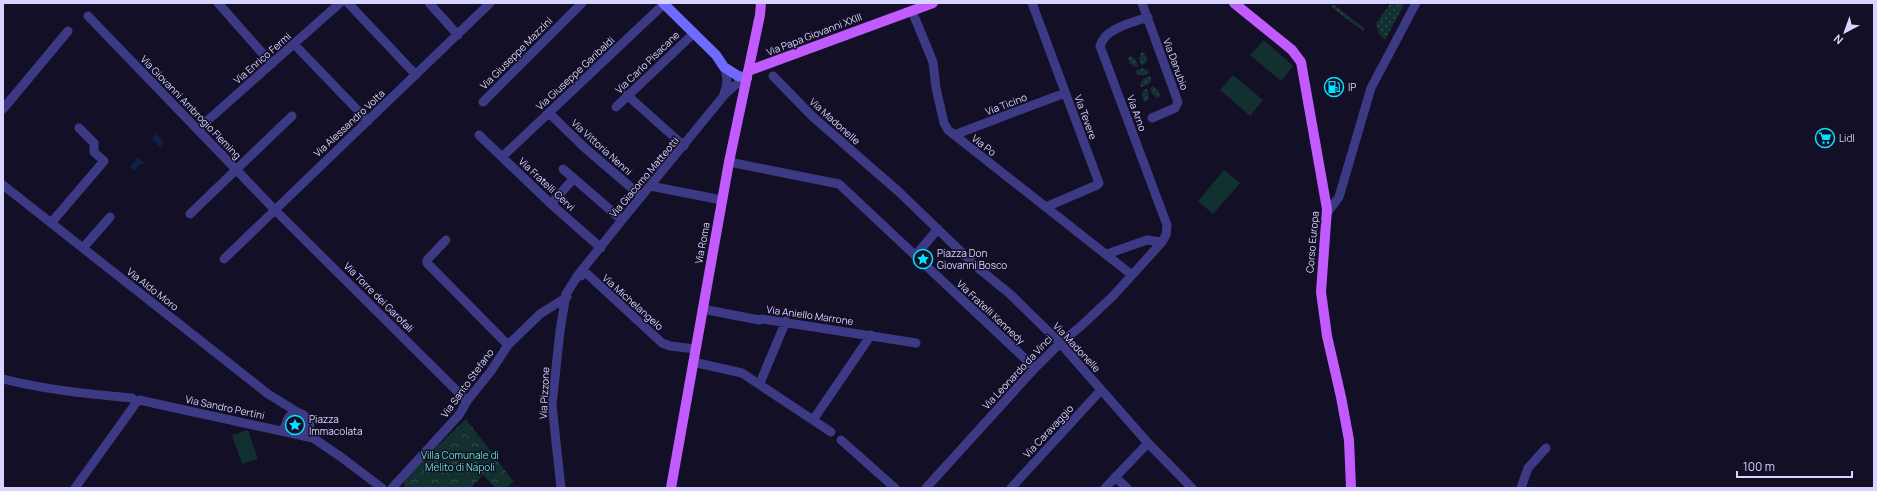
<svg xmlns="http://www.w3.org/2000/svg" width="1877" height="491" font-family="Manrope,sans-serif">
	<style>
		.grass { fill: url(#grass-dots) }
		.forest { fill: url(#forest-crowns) }
		.pitch { fill: #12302f }
		.water { fill: #0c2248 }
		.lines { fill: none; stroke-linecap: round; stroke-linejoin: round }
		.street { stroke: #3d3a85; stroke-width: 9 }
		.secondary { stroke: #6f6bff; stroke-width: 10 }
		.primary { stroke: #c25bff; stroke-width: 10 }
		.labels { text-anchor: middle; dominant-baseline: central; stroke-width: 3; stroke-linejoin: round; paint-order: stroke }
		.street-label { font-size: 10px; fill: #d9d4ff; stroke: #130f26 }
		.poi-label { font-size: 10px; fill: #d9d4ff; stroke: #130f26; text-anchor: start }
		.park-label { font-size: 10px; fill: #5fe0c0; stroke: #130f26 }
	</style>
	<defs>
		<pattern id="grass-dots" width="8" height="8" patternUnits="userSpaceOnUse"><rect width="8" height="8" fill="#12302f"/><path d="M2 2h.1M6 6h.1" fill="none" stroke="#344d4e" stroke-width="1.8" stroke-linecap="round"/></pattern>
		<pattern id="forest-crowns" width="20" height="18" patternUnits="userSpaceOnUse"><rect width="20" height="18" fill="#12302f"/><path d="M2 6a3 3 0 1 1 6 0M12 15a3 3 0 1 1 6 0" fill="none" stroke="#344d4e"/></pattern>
	</defs>
	<rect width="100%" height="100%" fill="#130f26"/>
	<path class="grass" d="M 1391,3 L 1405,3 L 1385,40 L 1379,34 L 1376,23 Z
		M 1333,4 L 1365,29 L 1363,31 L 1331,7 Z
		M 1144,52 L 1147,60 L 1145,64 L 1141,65 L 1139,58 L 1141,53 Z
		M 1131,56 L 1136,60 L 1138,66 L 1135,67 L 1130,64 L 1128,58 Z
		M 1142,68 L 1148,70 L 1149,73 L 1142,76 L 1137,74 L 1135,71 Z
		M 1150,76 L 1151,80 L 1149,84 L 1141,87 L 1140,84 L 1143,79 Z
		M 1153,86 L 1158,90 L 1160,96 L 1157,98 L 1152,94 L 1150,88 Z
		M 1147,89 L 1149,96 L 1147,101 L 1144,102 L 1142,95 L 1143,90 Z"/>
	<path class="forest" d="M 466,419 L 513,481 L 507,488 L 496,488 L 483,475 L 471,488 L 405,488 L 403,479 Z"/>
	<path class="pitch" d="M 1264,40 L 1293,66 L 1281,81 L 1250,55 Z
		M 1233,75 L 1263,100 L 1250,116 L 1220,90 Z
		M 1224,170 L 1240,183 L 1213,214 L 1198,201 Z
		M 248,430 L 258,459 L 242,464 L 232,435 Z"/>
	<path class="water" d="M 156,134 L 164,142 L 160,147 L 152,139 Z
		M 138,157 L 144,163 L 142,165 L 140,164 L 134,171 L 130,167 Z"/>
	<g class="lines">
		<path class="street" d="M 218,3 L 272,64
			M 348,3 L 416,75
			M 429,3 L 458,35
			M 1032,3 L 1099,183 L 1097,185 L 1046,207
			M 1142,3 L 1178,102 L 1175,108 L 1152,118
			M 912,11 L 933,62 L 936,88 L 944,123 L 948,130 L 1132,275
			M 88,16 L 274,209 L 467,401
			M 294,44 L 368,121
			M 773,76 L 813,117 L 898,191 L 978,268 L 1010,294 L 1060,343 L 1148,443 L 1192,488
			M 724,94 C 728,84 728,76 724,67
			M 627,95 L 684,146
			M 483,102 L 582,3
			M 616,107 L 694,33
			M 3,109 L 68,31
			M 549,113 L 585,148 L 641,196
			M 198,129 L 340,3
			M 479,135 L 551,204 L 601,248
			M 954,135 L 1065,93
			M 502,157 L 664,4
			M 729,162 L 839,184 L 1035,368
			M 563,169 L 622,220
			M 3,185 L 268,394 L 299,413
			M 650,186 L 722,200
			M 551,204 L 574,178
			M 1327,213 L 1339,197 L 1371,88 L 1416,3
			M 190,214 L 292,116
			M 51,223 L 104,161 L 94,152 L 94,143 L 79,128
			M 446,240 L 427,260 L 427,263 L 508,345
			M 83,248 L 110,217
			M 1107,254 L 1147,240 L 1162,242
			M 915,256 L 938,229
			M 224,259 L 490,3
			M 581,276 L 583,270 L 662,343 L 670,346 L 695,349
			M 702,309 L 759,320 L 762,319 L 916,343
			M 693,362 L 742,373 L 831,432
			M 3,379 C 46,390 89,394 132,398
			M 760,383 L 786,321
			M 139,400 L 313,438 L 341,457 L 382,488
			M 813,420 L 871,335
			M 283,430 C 286,426 286,420 290,416 C 300,406 317,422 306,435
			M 841,440 L 895,488
			M 1115,477 L 1127,488
			M 75,488 L 136,403
			M 392,488 L 459,415 L 467,401 L 491,371 L 508,345 L 540,314 L 567,297
			M 561,488 L 552,405 L 560,331 L 566,294 L 578,275 L 622,220 L 726,93 L 734,86 L 747,78
			M 926,488 L 1035,368 L 1060,343 L 1080,327 L 1113,296 L 1162,242 L 1166,235 L 1167,225 L 1100,46 C 1105,28 1132,23 1148,17
			M 1011,488 L 1101,390
			M 1105,488 L 1148,443
			M 1521,488 L 1528,468 L 1546,448"/>
		<path class="secondary" d="M 663,3 L 716,55 L 724,67 L 738,76 L 747,78"/>
		<path class="primary" d="M 1234,3 L 1292,50 L 1301,62 L 1327,209 L 1321,292 L 1327,336 L 1341,397 L 1349,440 L 1351,488
			M 748,71 L 933,3
			M 671,488 L 729,162 L 760,15 L 761,3"/>
	</g>
	<defs>
		<symbol id="fuel-ring" viewBox="-11 -11 22 22"><circle r="9.5" fill="#130f26" stroke="#00e5ff" stroke-width="1.5"/><path d="M-5.5-6h7V0h2V4h1.3V-2.5L3-4.5l.8-.8L6-3V5H2.5V1h-1V6h-7ZM-4.2-4.7v3.2H.2V-4.7Z" fill="#00e5ff"/></symbol>
		<symbol id="supermarket-ring" viewBox="-11 -11 22 22"><circle r="9.5" fill="#130f26" stroke="#00e5ff" stroke-width="1.5"/><path d="M-6-5.5h2.5l.6 2H6L4.5 2H-2.5L-4.4-4H-6ZM-1.5 3.2a1.3 1.3 0 1 0 .1 0ZM3 3.2a1.3 1.3 0 1 0 .1 0Z" fill="#00e5ff"/></symbol>
		<symbol id="sight-ring" viewBox="-11 -11 22 22"><circle r="9.5" fill="#130f26" stroke="#00e5ff" stroke-width="1.5"/><path d="M0-6L1.8-2.2L6-1.7L2.9 1.2L3.7 5.4L0 3.3L-3.7 5.4L-2.9 1.2L-6-1.7L-1.8-2.2Z" fill="#00e5ff"/></symbol>
	</defs>
	<g fill-rule="evenodd">
		<use href="#fuel-ring" x="1323" y="76" width="22" height="22"/>
		<use href="#supermarket-ring" x="1814" y="127" width="22" height="22"/>
		<use href="#sight-ring" x="912" y="248" width="22" height="22"/>
		<use href="#sight-ring" x="284" y="414" width="22" height="22"/>
	</g>
	<g class="labels">
		<g class="street-label">
			<text transform="translate(814 34) rotate(-21)">Via Papa Giovanni XXIII</text>
			<text transform="translate(516 53) rotate(-45)">Via Giuseppe Mazzini</text>
			<text transform="translate(262 58) rotate(-41)">Via Enrico Fermi</text>
			<text transform="translate(647 62) rotate(-44)">Via Carlo Pisacane</text>
			<text transform="translate(1176 64) rotate(70)">Via Danubio</text>
			<text transform="translate(575 73) rotate(-43)">Via Giuseppe Garibaldi</text>
			<text transform="translate(1006 104) rotate(-21)">Via Ticino</text>
			<text transform="translate(191 107) rotate(46)">Via Giovanni Ambrogio Fleming</text>
			<text transform="translate(1137 113) rotate(70)">Via Arno</text>
			<text transform="translate(1086 117) rotate(70)">Via Tevere</text>
			<text transform="translate(835 121) rotate(42)">Via Madonelle</text>
			<text transform="translate(349 123) rotate(-43)">Via Alessandro Volta</text>
			<text transform="translate(984 145) rotate(38)">Via Po</text>
			<text transform="translate(602 147) rotate(42)">Via Vittoria Nenni</text>
			<text transform="translate(644 177) rotate(-50)">Via Giacomo Matteotti</text>
			<text transform="translate(547 184) rotate(43)">Via Fratelli Cervi</text>
			<text transform="translate(1312 242) rotate(-85)">Corso Europa</text>
			<text transform="translate(702 243) rotate(-79)">Via Roma</text>
			<text transform="translate(153 289) rotate(38)">Via Aldo Moro</text>
			<text transform="translate(379 297) rotate(45)">Via Torre dei Garofali</text>
			<text transform="translate(633 302) rotate(42)">Via Michelangelo</text>
			<text transform="translate(991 312) rotate(43)">Via Fratelli Kennedy</text>
			<text transform="translate(810 315) rotate(8)">Via Aniello Marrone</text>
			<text transform="translate(1077 347) rotate(47)">Via Madonelle</text>
			<text transform="translate(1017 372) rotate(-47)">Via Leonardo da Vinci</text>
			<text transform="translate(467 383) rotate(-54)">Via Santo Stefano</text>
			<text transform="translate(544 393) rotate(-87)">Via Pizzone</text>
			<text transform="translate(225 407) rotate(12)">Via Sandro Pertini</text>
			<text transform="translate(1048 431) rotate(-47)">Via Caravaggio</text>
		</g>
		<g class="poi-label">
			<text x="1348" y="87">IP</text>
			<text x="1839" y="138">Lidl</text>
			<text x="937" y="253">Piazza Don<tspan x="937" dy="12">Giovanni Bosco</tspan></text>
			<text x="309" y="419">Piazza<tspan x="309" dy="12">Immacolata</tspan></text>
		</g>
		<g class="park-label">
			<text x="460" y="455">Villa Comunale di<tspan x="460" dy="12">Melito di Napoli</tspan></text>
		</g>
	</g>
	<rect width="1877" height="491" fill="none" stroke="#d9d4ff" stroke-width="8"/>
	<g transform="translate(1845 32) rotate(221)" stroke="#130f26" stroke-width="3" paint-order="stroke">
	<path d="M0-3L7 15L0 10L-7 15Z" fill="#d9d4ff"/>
	<text y="-6" font-size="11" font-weight="bold" text-anchor="middle" fill="#d9d4ff">N</text>
	</g>
	<path d="M1737 471v6h115v-6" fill="none" stroke="#d9d4ff" stroke-width="2"/>
	<text x="1743" y="471" font-size="12" fill="#d9d4ff" stroke="#130f26" stroke-width="3" paint-order="stroke">100 m</text>
</svg>
